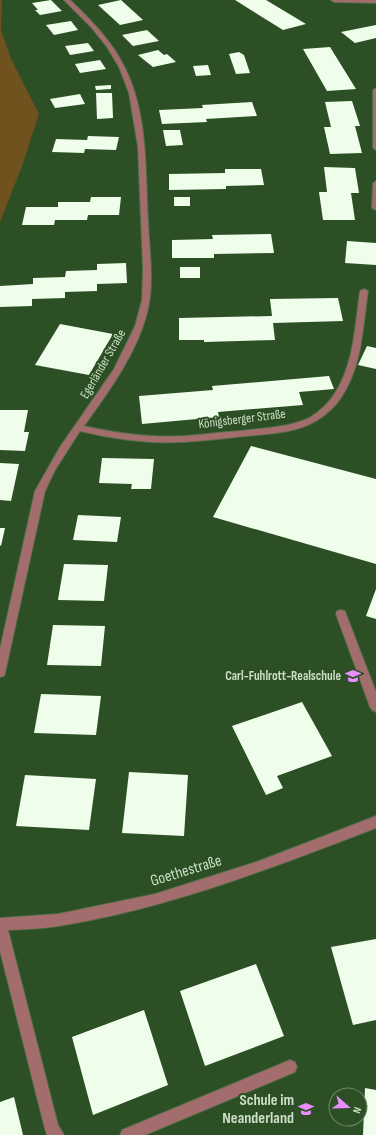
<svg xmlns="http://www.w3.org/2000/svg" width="376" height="1135" font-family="'Sofia Sans Condensed',sans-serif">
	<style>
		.green { fill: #6f521d }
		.building { fill: #eefeea }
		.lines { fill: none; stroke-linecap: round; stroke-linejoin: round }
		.minor-casing { stroke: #4d6c45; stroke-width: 2 }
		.minor { fill: #a46d6d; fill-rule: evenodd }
		.labels { text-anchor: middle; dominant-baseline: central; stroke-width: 4; stroke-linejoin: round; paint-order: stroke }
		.street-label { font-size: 13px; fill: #cbdfc6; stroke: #2d4f25 }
		.poi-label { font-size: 13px; font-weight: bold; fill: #cbdfc6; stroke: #2d4f25; text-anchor: end }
		.near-street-label { font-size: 16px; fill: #cbdfc6; stroke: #2d4f25 }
		.near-poi-label { font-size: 16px; font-weight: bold; fill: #cbdfc6; stroke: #2d4f25; text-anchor: end }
	</style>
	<rect width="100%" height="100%" fill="#2d4f25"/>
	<path class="green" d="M 0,0 L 2,0 L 1,30 L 11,59 L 39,114 L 22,166 L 0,222 Z"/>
	<path class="building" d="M 51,0 L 62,11 L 40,15 L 35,10 L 38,10 L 32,3 Z
		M 121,0 L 143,20 L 120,25 L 98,5 Z
		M 235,0 L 266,0 L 306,24 L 283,30 Z
		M 71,21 L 78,30 L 54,35 L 46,25 Z
		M 376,25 L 376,38 L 355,43 L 341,32 Z
		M 147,30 L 159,41 L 133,46 L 122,35 Z
		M 88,43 L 94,51 L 70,55 L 65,46 Z
		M 330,47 L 356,89 L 327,91 L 303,49 Z
		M 158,50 L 164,55 L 167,54 L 176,62 L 153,67 L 138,55 Z
		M 239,52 L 244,55 L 250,73 L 236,74 L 229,54 Z
		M 100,60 L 106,69 L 80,73 L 75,64 Z
		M 208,65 L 211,75 L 196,76 L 193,66 Z
		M 111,85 L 111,89 L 96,90 L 95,86 Z
		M 96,93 L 112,93 L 113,118 L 97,119 Z
		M 80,94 L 85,104 L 55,108 L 50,99 Z
		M 352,101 L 360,126 L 355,126 L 362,153 L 330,154 L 324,127 L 331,127 L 325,102 Z
		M 252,102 L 257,116 L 206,119 L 207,122 L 162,124 L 159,110 L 203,108 L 202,105 Z
		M 163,130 L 180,130 L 183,145 L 166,146 Z
		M 88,136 L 119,137 L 116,150 L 85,149 L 84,153 L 52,152 L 56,139 L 87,140 Z
		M 324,167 L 355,168 L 359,193 L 351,193 L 355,220 L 323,220 L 319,192 L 327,192 Z
		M 225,169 L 261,169 L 264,185 L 226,186 L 226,189 L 169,190 L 169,174 L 225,173 Z
		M 91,197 L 121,197 L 119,215 L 88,215 L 87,220 L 55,220 L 54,225 L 22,225 L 26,207 L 58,207 L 58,202 L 90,202 Z
		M 174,197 L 190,197 L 190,206 L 174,206 Z
		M 271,234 L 274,253 L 214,254 L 214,258 L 172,258 L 172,240 L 213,239 L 212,235 Z
		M 347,241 L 376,243 L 376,265 L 345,263 Z
		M 126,263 L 127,283 L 97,284 L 97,291 L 65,292 L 65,298 L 32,299 L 32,306 L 0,307 L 0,286 L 33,284 L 33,278 L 65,277 L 66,271 L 97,270 L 97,264 Z
		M 180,267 L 200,267 L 200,278 L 180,278 Z
		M 338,298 L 343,321 L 273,323 L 275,340 L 204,342 L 204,340 L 179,340 L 179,318 L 272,316 L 270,299 Z
		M 60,324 L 113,334 L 89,375 L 35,365 Z
		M 367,346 L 376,348 L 376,369 L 358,365 Z
		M 329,376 L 334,389 L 299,392 L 303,405 L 218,412 L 219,417 L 142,424 L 139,396 L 213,390 L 212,386 Z
		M 0,410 L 28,410 L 24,432 L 29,432 L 25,451 L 0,450 Z
		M 251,446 L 376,479 L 376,564 L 213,517 Z
		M 102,458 L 154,459 L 151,489 L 131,489 L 132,484 L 99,483 Z
		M 0,463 L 19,464 L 11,501 L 0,500 Z
		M 78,515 L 121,517 L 117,542 L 73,540 Z
		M 0,528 L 5,528 L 1,546 L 0,545 Z
		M 64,564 L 108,565 L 104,601 L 58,600 Z
		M 376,589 L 376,619 L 366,616 Z
		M 53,625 L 105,626 L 101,666 L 47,665 Z
		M 41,694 L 101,696 L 96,735 L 34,733 Z
		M 302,702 L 332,756 L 277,776 L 283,788 L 266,795 L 232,726 Z
		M 129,772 L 188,775 L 184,836 L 122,833 Z
		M 25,775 L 96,779 L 89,830 L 16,826 Z
		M 376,939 L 376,1020 L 353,1025 L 331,947 Z
		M 256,964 L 284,1036 L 205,1066 L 180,991 Z
		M 144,1010 L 168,1085 L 93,1115 L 72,1037 Z
		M 365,1088 L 376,1090 L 376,1135 L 363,1135 Z
		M 14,1097 L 23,1135 L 0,1135 L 0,1102 Z"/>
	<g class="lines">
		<defs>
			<path id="minor" d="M 64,0 L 70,0 C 91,20 112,41 125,68 C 148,114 145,169 148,220 C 149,250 155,283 147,313 C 136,355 109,391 84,426 C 116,433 150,438 183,436 C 202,435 221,432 240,431 C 263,428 287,428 309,418 C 319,412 329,403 335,393 C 354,364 355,325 360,291 L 364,289 L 368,291 C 363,326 362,366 342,396 C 336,406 326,415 316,421 C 296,433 269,434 246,436 C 225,438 203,441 182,442 C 148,444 113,439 80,431 L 55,470 L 45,491 L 5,673 L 4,676 L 0,677 L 0,649 L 35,491 L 60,447 L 114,369 L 135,326 L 142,300 L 143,269 L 138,147 L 129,93 L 119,67 L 107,47 L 91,27 Z
				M 331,0 L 376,0 L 376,3 L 334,2 Z
				M 376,88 L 376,150 L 373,148 L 373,90 Z
				M 376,181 L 376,210 L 372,208 L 373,183 Z
				M 341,610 L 345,611 L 346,614 L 376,692 L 376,712 L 372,710 L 370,707 L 336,614 L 337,611 Z
				M 376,816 L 376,828 C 272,868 169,908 59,926 C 42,929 25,929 8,930 L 58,1125 L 64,1135 L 47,1135 L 45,1129 L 0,951 L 0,918 L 58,914 L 155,894 L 259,861 Z
				M 290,1060 L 295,1062 L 297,1067 L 295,1072 L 145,1135 L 120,1135 L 122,1130 Z"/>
		</defs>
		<use href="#minor" class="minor-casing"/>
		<use href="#minor" class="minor"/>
	</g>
	<defs>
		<symbol id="school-bare" viewBox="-9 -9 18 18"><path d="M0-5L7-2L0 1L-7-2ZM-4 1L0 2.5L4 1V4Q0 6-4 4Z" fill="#e98dfe" stroke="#2d4f25" stroke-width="2.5" paint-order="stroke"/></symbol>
	</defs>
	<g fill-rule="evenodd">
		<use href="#school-bare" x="342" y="665" width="22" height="22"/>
		<use href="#school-bare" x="295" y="1098" width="22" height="22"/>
	</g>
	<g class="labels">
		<g class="street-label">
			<text transform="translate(103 364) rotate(-60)">Egerländer Straße</text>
			<text transform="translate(242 419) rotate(-7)">Königsberger Straße</text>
		</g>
		<g class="poi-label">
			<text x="341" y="676">Carl-Fuhlrott-Realschule</text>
		</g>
		<g class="near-street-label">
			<text transform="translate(186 871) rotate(-17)">Goethestraße</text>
		</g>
		<g class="near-poi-label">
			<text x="294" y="1100">Schule im<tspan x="294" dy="18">Neanderland</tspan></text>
		</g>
	</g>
	<g transform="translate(348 1107) rotate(110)"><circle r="19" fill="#2d4f25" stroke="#6c8965"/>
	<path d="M0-3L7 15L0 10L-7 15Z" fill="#e98dfe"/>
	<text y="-6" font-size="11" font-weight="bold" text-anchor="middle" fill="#cbdfc6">N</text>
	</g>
</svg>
